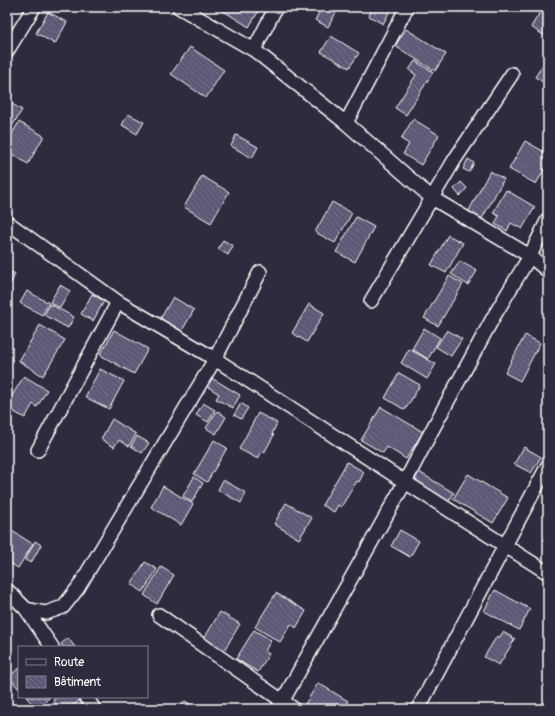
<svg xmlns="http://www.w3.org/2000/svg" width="555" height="716" font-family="Pangolin,sans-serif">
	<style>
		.building { fill: url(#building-back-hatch); stroke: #fff }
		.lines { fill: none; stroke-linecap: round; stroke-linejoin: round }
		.minor-casing { stroke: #fff; stroke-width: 16 }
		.minor { stroke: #2f2a3d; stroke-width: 13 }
	</style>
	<defs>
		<pattern id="building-back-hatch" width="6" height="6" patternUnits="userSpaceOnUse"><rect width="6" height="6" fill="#5c5875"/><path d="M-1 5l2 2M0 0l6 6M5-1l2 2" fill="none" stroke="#74718a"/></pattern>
	</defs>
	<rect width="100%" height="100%" fill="#2f2a3d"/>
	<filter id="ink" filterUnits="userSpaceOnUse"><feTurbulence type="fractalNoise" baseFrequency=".025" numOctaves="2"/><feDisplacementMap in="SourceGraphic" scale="8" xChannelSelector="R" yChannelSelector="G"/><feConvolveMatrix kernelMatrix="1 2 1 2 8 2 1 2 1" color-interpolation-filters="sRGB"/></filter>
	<g filter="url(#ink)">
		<path class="building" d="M 217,7 L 250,7 L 258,12 L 249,27 Z
			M 322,7 L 339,7 L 328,27 L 315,20 Z
			M 373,7 L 392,7 L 383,24 L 369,16 Z
			M 543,7 L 548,7 L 548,38 L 531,27 Z
			M 48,12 L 67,22 L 55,44 L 36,33 Z
			M 406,29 L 446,54 L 435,71 L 395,46 Z
			M 331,36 L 359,53 L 349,68 L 321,52 Z
			M 190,47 L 224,70 L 206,98 L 171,74 Z
			M 548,57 L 548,85 L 535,77 Z
			M 415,61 L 433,72 L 406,115 L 395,108 L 416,75 L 409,70 Z
			M 7,101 L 22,110 L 7,134 Z
			M 128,114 L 144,122 L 137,134 L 122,125 Z
			M 413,119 L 439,135 L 421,165 L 403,154 L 409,144 L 401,139 Z
			M 19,122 L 44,136 L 28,164 L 7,151 L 7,142 Z
			M 236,135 L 258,147 L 252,158 L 231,146 Z
			M 525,141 L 548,154 L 548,163 L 536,184 L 509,169 Z
			M 468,159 L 474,163 L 469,172 L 463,169 Z
			M 490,171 L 504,179 L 479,224 L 466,216 Z
			M 202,176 L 229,192 L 211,223 L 184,207 Z
			M 461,182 L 467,188 L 460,196 L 454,189 Z
			M 506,190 L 535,207 L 522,229 L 511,223 L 507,231 L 495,224 L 499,216 L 493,213 Z
			M 332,202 L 352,213 L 335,243 L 315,232 Z
			M 356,217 L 374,227 L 355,262 L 336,252 Z
			M 448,235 L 463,243 L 446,273 L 431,265 Z
			M 223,240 L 233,246 L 228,255 L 218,249 Z
			M 460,261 L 477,271 L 468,285 L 451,274 Z
			M 12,272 L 15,274 L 11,283 L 7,281 Z
			M 449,276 L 463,284 L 438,326 L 424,318 Z
			M 60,285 L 70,291 L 60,308 L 50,302 Z
			M 27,291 L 49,303 L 42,315 L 20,303 Z
			M 92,294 L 104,301 L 93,321 L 81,314 Z
			M 173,297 L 194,310 L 180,334 L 159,321 Z
			M 50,304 L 74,317 L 68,328 L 44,315 Z
			M 309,304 L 324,313 L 307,342 L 292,333 Z
			M 40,325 L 65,340 L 43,376 L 19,361 Z
			M 424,328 L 440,338 L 428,359 L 412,349 Z
			M 114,330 L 148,349 L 134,374 L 100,355 Z
			M 447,330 L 462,339 L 451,356 L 436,347 Z
			M 525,335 L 540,343 L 520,381 L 505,373 Z
			M 409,349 L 436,364 L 427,379 L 401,363 Z
			M 100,369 L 124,381 L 109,409 L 85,397 Z
			M 399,373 L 420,385 L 405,410 L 385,398 Z
			M 24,376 L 47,390 L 37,407 L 33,404 L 25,418 L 7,408 L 7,404 Z
			M 210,377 L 240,395 L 233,408 L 216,399 L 219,394 L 205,385 Z
			M 203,403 L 215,410 L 208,422 L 196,415 Z
			M 241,403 L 248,408 L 241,419 L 234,415 Z
			M 381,407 L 423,432 L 406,459 L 387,447 L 383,453 L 361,440 Z
			M 217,411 L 226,417 L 216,434 L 206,428 Z
			M 258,413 L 277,423 L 272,434 L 274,435 L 264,453 L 262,451 L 258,459 L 239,449 Z
			M 112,419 L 136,434 L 129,446 L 119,440 L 114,447 L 101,439 Z
			M 137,436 L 149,443 L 142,453 L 131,446 Z
			M 214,440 L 227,448 L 207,482 L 194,474 Z
			M 524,447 L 541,457 L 531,473 L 514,464 Z
			M 347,462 L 364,472 L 359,482 L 357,481 L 341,507 L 338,505 L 334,512 L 322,505 Z
			M 419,472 L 454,493 L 446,505 L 412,485 Z
			M 468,474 L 508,498 L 493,523 L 453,499 Z
			M 194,477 L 203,483 L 192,502 L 183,496 Z
			M 223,480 L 246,493 L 241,503 L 218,490 Z
			M 163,486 L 193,504 L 181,525 L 151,507 Z
			M 286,503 L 312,518 L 299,539 L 274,524 Z
			M 7,528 L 33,544 L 18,568 L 7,561 Z
			M 400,530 L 419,541 L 410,557 L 391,546 Z
			M 35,541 L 41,545 L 31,563 L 25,560 Z
			M 145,562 L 157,569 L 143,592 L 131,584 Z
			M 161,567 L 174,575 L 157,604 L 144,595 Z
			M 495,590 L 530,609 L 519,630 L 484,611 Z
			M 276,593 L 306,611 L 296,628 L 291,624 L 280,642 L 255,627 Z
			M 220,612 L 240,624 L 222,654 L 202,642 Z
			M 254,630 L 271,640 L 265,651 L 269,654 L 258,672 L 236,659 Z
			M 503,632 L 515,639 L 499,665 L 484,657 L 497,636 L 499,638 Z
			M 68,638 L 75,647 L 63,647 L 61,644 Z
			M 19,668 L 19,689 L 9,677 Z
			M 318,683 L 348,701 L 343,709 L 302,709 Z
			M 26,697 L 50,697 L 37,709 Z
			M 57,697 L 78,697 L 80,700 L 69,709 L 60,709 L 53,700 Z
			M 185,701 L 198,709 L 180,709 Z"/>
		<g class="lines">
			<defs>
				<path id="minor" d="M 179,7 L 254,50 L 346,123 L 432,198 L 530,256 L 548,271
					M 254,50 L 276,7
					M 7,51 L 34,7
					M 346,123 L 407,7
					M 7,222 L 118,302 L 215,359 L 405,482 L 548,573
					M 371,301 L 455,159 L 512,74
					M 38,450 L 118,302
					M 7,590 L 26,609 L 52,647
					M 26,609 L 46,613 L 63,607 L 78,588 L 215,359 L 260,272
					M 159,615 L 294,709
					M 86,697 L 94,709
					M 278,709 L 405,482 L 431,432 L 494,316 L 530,256 L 548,219
					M 418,709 L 548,465"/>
			</defs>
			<use href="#minor" class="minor-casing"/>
			<use href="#minor" class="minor"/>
		</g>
	</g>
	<rect width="555" height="716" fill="none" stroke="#2f2a3d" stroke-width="24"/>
	<rect x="12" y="12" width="531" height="692" fill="none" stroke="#fff" stroke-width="1.5" filter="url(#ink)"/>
	<rect x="18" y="646" width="130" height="52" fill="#2f2a3d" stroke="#827f8b"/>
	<rect x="26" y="659" width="20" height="6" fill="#2f2a3d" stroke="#827f8b"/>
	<text x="54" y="666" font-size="12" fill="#ffffff">Route</text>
	<rect x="26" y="676" width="20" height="12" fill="url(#building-back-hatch)" stroke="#827f8b"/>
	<text x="54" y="686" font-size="12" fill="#ffffff">Bâtiment</text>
</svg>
